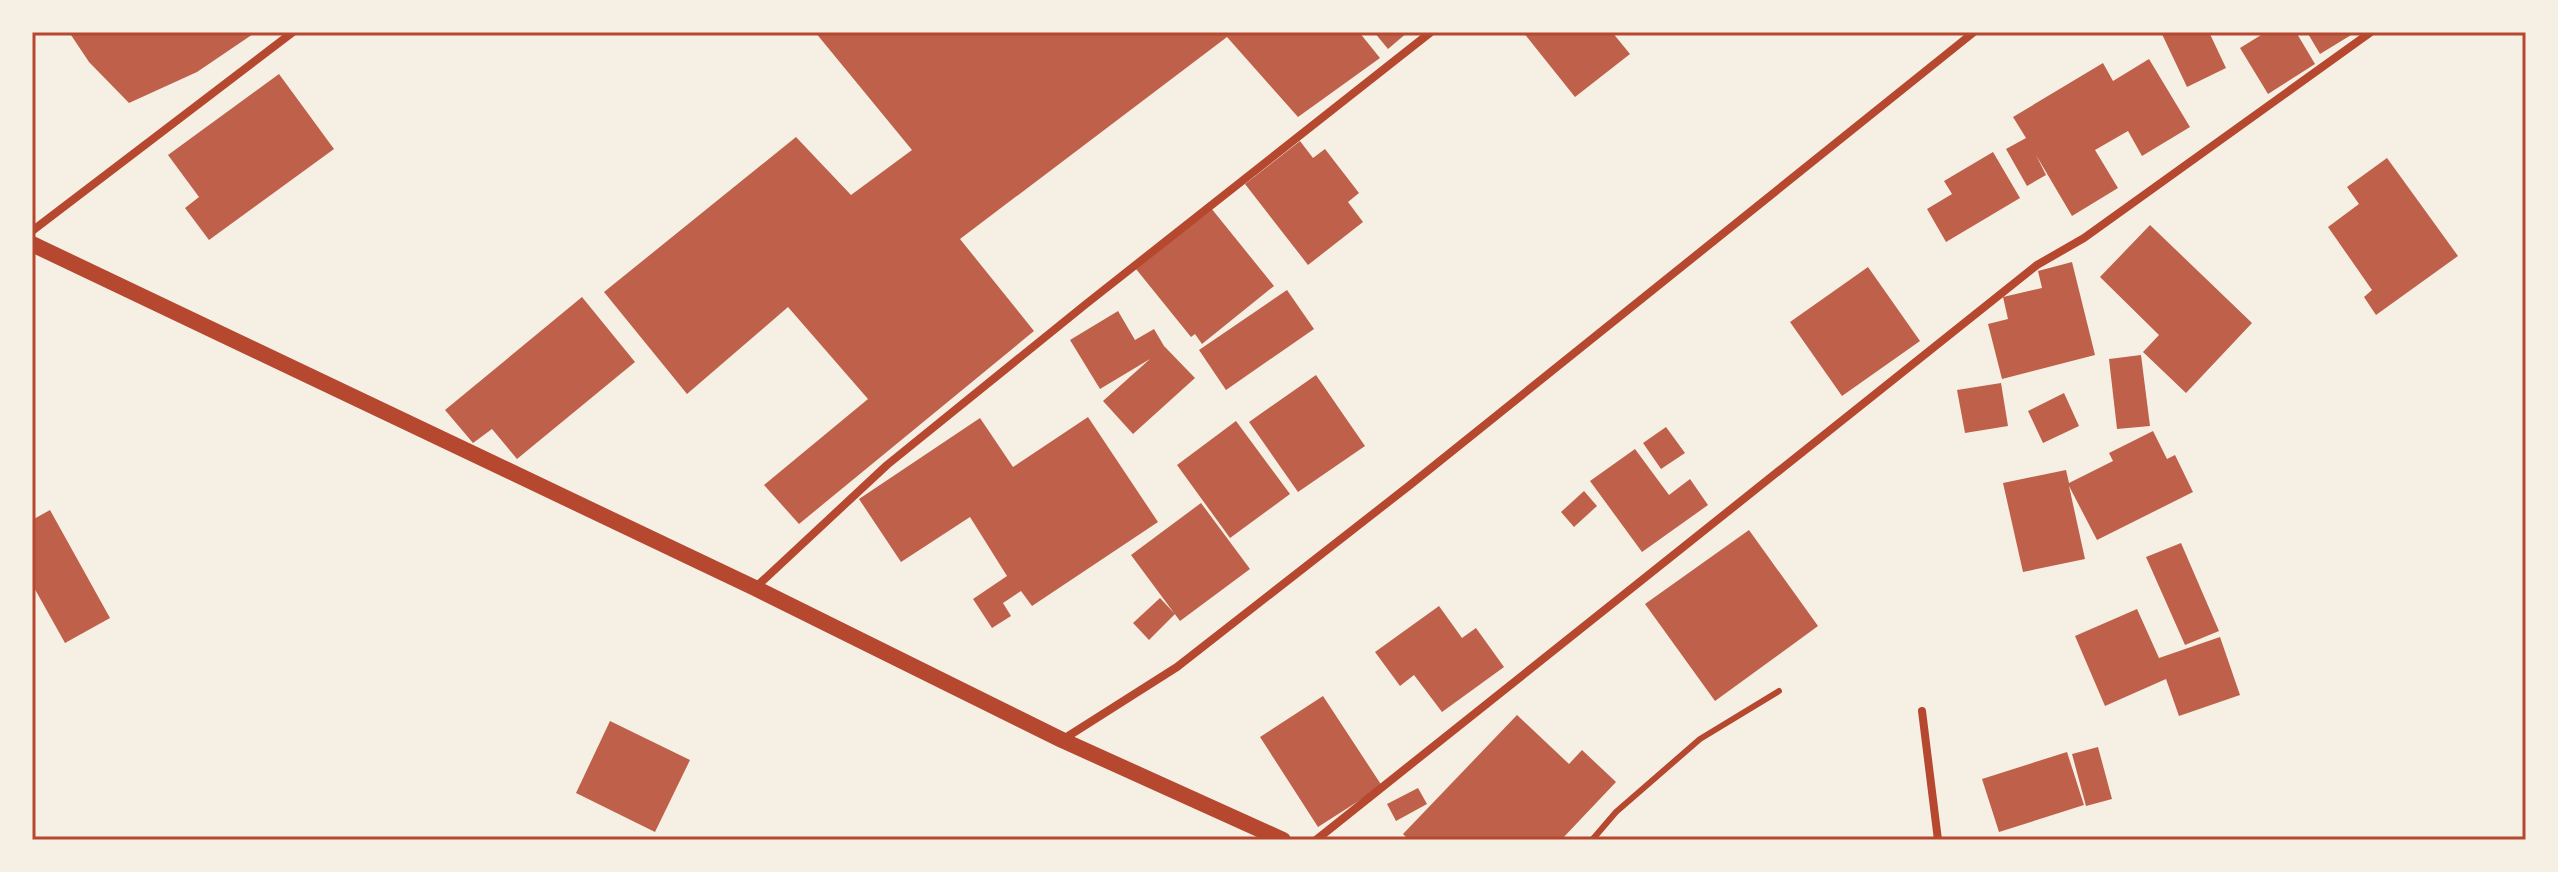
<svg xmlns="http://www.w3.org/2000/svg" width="2558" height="872" font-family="Montserrat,sans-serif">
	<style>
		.building { fill: #bf614a }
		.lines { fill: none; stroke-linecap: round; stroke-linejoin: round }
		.service { stroke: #b5482f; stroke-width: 6 }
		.minor { stroke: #b5482f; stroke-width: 8 }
		.secondary { stroke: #b5482f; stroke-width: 16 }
		.neatline { fill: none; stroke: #b5482f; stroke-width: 3 }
	</style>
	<rect width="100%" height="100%" fill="#f6efe4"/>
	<path class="building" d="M 69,32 L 256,32 L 197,72 L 129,103 L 89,62 Z
		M 815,32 L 1359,32 L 1380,58 L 1298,117 L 1227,37 L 960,239 L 1034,331 L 799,524 L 764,485 L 868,399 L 788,307 L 687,394 L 604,292 L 796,137 L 851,195 L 912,150 Z
		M 1374,32 L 1408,32 L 1388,49 Z
		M 1523,32 L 1612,32 L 1630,54 L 1575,97 Z
		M 2161,32 L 2209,32 L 2226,68 L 2187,87 Z
		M 2266,32 L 2296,32 L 2315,64 L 2268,94 L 2240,48 Z
		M 2307,32 L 2356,32 L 2320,54 Z
		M 2149,59 L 2190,127 L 2142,156 L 2128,131 L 2095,150 L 2118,188 L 2072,216 L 2036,155 L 2046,175 L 2027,186 L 2006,149 L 2026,138 L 2013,117 L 2103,63 L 2113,81 Z
		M 279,74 L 334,149 L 209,240 L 185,208 L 199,197 L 168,155 Z
		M 1300,141 L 1313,158 L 1325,149 L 1359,193 L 1348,202 L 1363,222 L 1308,265 L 1245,184 Z
		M 1993,152 L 2020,198 L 1946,242 L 1927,209 L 1952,194 L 1944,181 Z
		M 2387,158 L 2458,256 L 2376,315 L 2364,297 L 2372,290 L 2328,227 L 2359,204 L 2347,187 Z
		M 1211,208 L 1274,286 L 1202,344 L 1195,334 L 1191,337 L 1136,269 Z
		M 2150,225 L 2252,323 L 2186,393 L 2143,352 L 2159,335 L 2100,277 Z
		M 2072,262 L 2095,355 L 2002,379 L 1988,324 L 2008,319 L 2003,297 L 2042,288 L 2038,271 Z
		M 1868,267 L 1920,341 L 1842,396 L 1790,322 Z
		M 1287,290 L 1314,329 L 1226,390 L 1199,350 Z
		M 582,297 L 635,362 L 517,459 L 492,429 L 473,443 L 445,410 Z
		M 1118,311 L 1135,340 L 1154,329 L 1164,346 L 1195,378 L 1133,434 L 1103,401 L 1150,359 L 1100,389 L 1070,340 Z
		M 2141,355 L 2150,426 L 2117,429 L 2109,359 Z
		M 1316,375 L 1365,446 L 1298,492 L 1249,422 Z
		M 2001,383 L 2008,426 L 1965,433 L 1957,390 Z
		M 2064,393 L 2079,426 L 2043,443 L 2028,411 Z
		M 1088,417 L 1158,522 L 1032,606 L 1021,591 L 1003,603 L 1011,616 L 992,628 L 973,599 L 1007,576 L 970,517 L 901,562 L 859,499 L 980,418 L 1013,467 Z
		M 1236,421 L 1290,494 L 1230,538 L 1177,465 Z
		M 1666,427 L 1685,453 L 1661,469 L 1643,443 Z
		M 2153,431 L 2167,459 L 2175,455 L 2193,492 L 2097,540 L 2069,486 L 2085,559 L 2023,572 L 2003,483 L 2066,470 L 2069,483 L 2113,461 L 2109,453 Z
		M 1635,449 L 1669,495 L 1690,479 L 1708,505 L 1642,552 L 1590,481 Z
		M 1584,491 L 1597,506 L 1574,527 L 1561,512 Z
		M 1201,503 L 1250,569 L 1180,621 L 1131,555 Z
		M 50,510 L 110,618 L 65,643 L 32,584 L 32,520 Z
		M 1749,530 L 1818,626 L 1715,701 L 1645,604 Z
		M 2181,543 L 2219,631 L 2185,645 L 2146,557 Z
		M 1160,598 L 1175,614 L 1149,640 L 1133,623 Z
		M 1439,606 L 1462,638 L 1476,628 L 1504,667 L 1442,712 L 1414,675 L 1400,686 L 1375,652 Z
		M 2137,609 L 2159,658 L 2220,637 L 2240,695 L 2179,716 L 2166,679 L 2105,706 L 2075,636 Z
		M 1323,696 L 1382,786 L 1318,827 L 1260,737 Z
		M 1517,715 L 1569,764 L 1582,750 L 1616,782 L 1561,840 L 1409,840 L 1403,834 Z
		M 610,721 L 690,760 L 655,832 L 576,793 Z
		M 2098,747 L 2112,799 L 2086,806 L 2072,754 Z
		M 2067,752 L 2084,805 L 1999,832 L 1982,779 Z
		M 1418,788 L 1427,804 L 1396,821 L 1387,804 Z"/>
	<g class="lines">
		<path class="service" d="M 1592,840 L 1616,812 L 1700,739 L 1779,691"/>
		<path class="minor" d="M 32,231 L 293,32
			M 756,587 L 887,465 L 1086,304 L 1431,32
			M 1922,711 L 1938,840
			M 1062,740 L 1177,667 L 1410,485 L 1974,32
			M 1316,840 L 2037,265 L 2084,238 L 2371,32"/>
		<path class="secondary" d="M 32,244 L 755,588 L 1062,740 L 1283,840"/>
	</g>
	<rect width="2558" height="872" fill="none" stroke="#f6efe4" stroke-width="68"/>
	<rect x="34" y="34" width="2490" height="804" class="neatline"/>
</svg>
